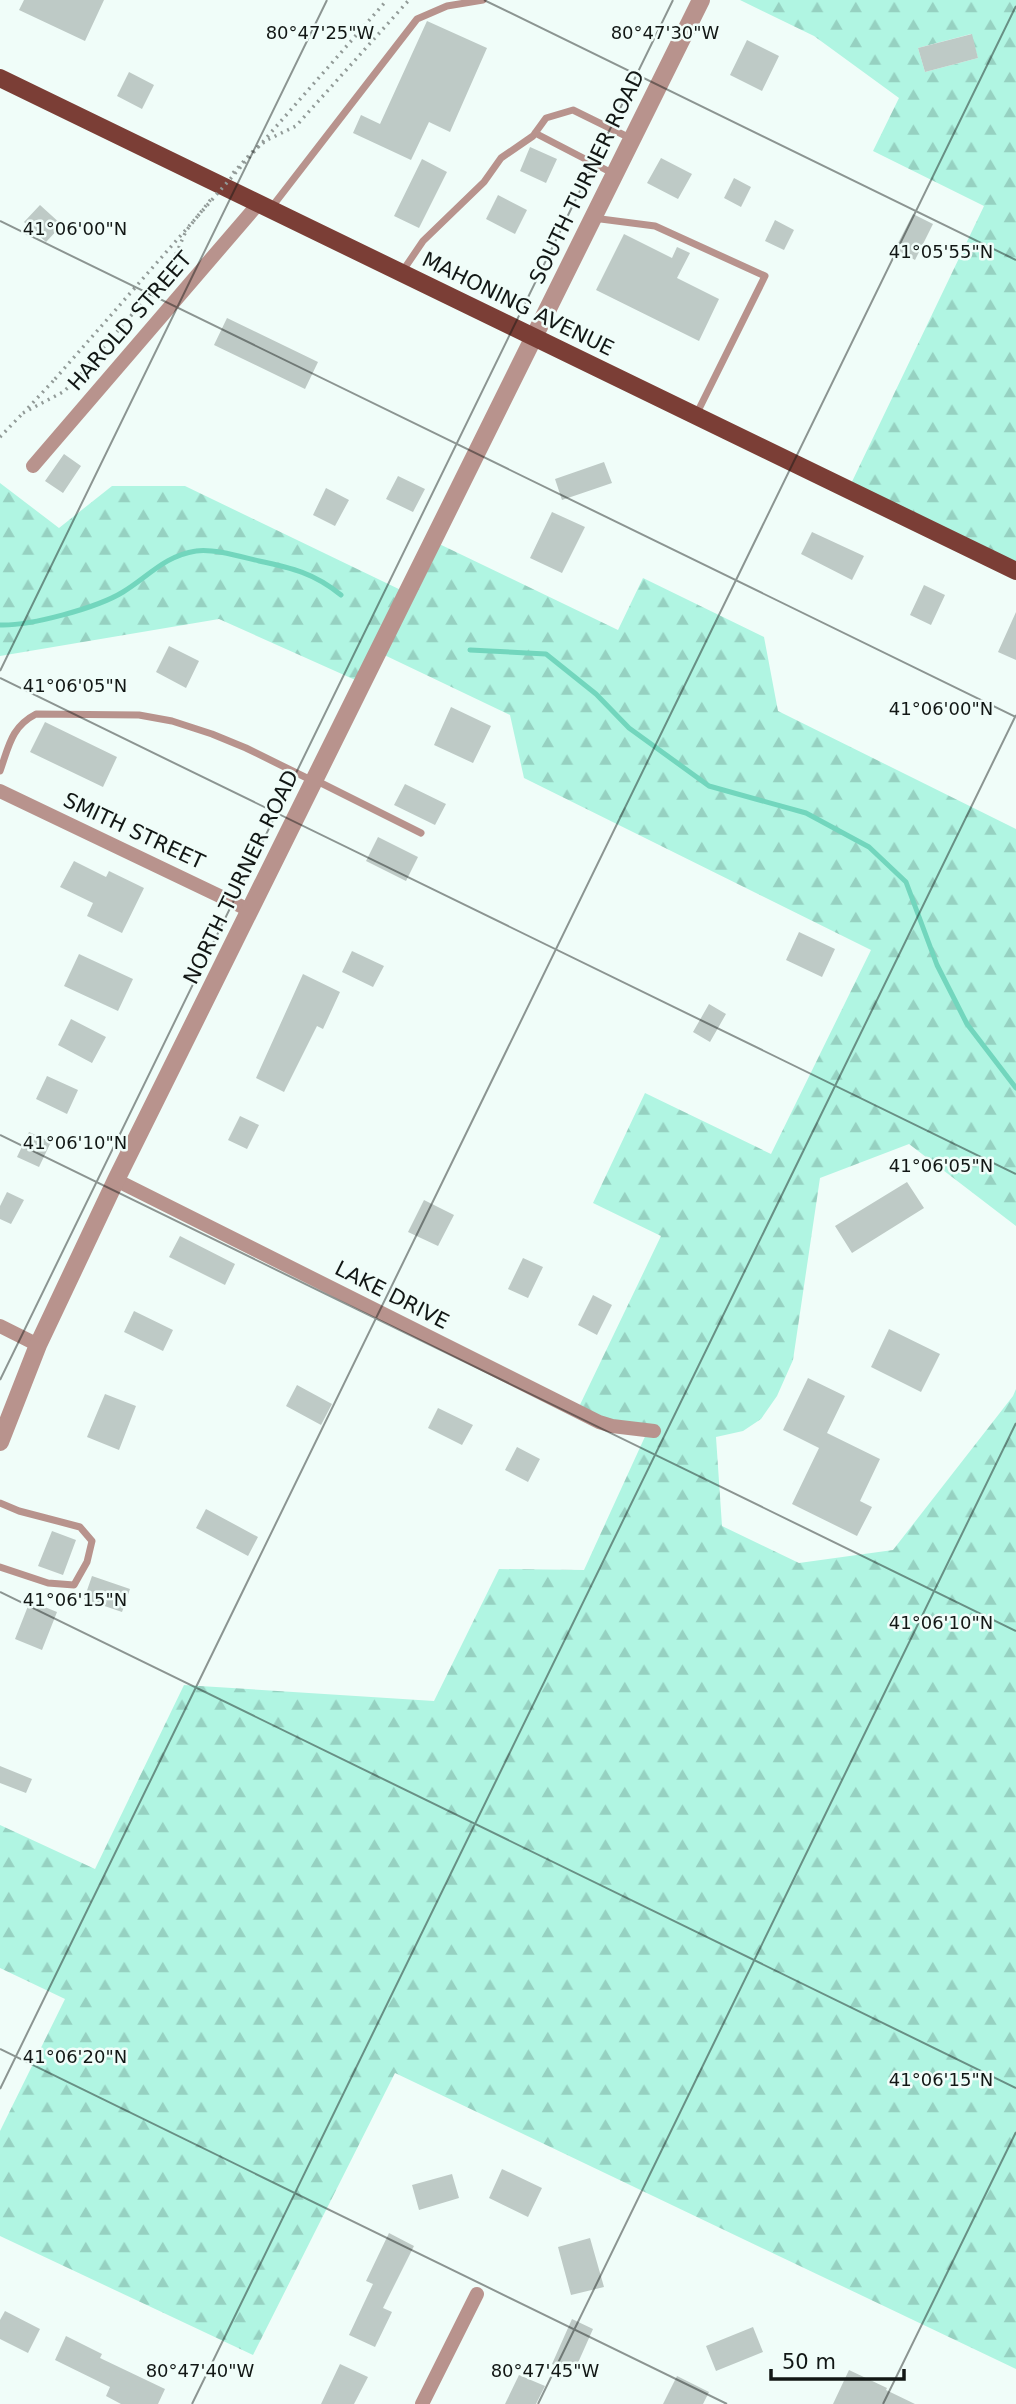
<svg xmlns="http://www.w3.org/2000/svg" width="1016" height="2404" font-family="'DejaVu Sans',sans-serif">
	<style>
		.forest { fill: url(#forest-firs); fill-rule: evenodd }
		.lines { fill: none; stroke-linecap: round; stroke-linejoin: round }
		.stream { stroke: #72d6bd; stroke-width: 5 }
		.building { fill: #becac6 }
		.path { stroke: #929b98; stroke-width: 3.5; stroke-dasharray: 2 5; stroke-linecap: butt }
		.service { stroke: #b8938d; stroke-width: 7 }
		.minor { stroke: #b8938d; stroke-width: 14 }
		.tertiary { stroke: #b8938d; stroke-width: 18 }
		.primary { stroke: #7b3e36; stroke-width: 18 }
		.path-bridge { stroke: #929b98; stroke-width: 3.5; stroke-dasharray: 2 5; stroke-linecap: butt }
		.ticks { fill: none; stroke: #121715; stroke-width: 2; stroke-opacity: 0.45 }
		.labels { text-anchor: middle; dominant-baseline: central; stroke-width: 5; stroke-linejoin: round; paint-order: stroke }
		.street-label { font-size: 21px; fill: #121715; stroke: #f0fdf9 }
		.ticks-label { font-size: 18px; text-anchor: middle; fill: #121715; stroke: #f0fdf9; stroke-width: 5; stroke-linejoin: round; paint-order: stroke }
	</style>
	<defs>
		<pattern id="forest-firs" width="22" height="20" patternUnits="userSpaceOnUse" patternTransform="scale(1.75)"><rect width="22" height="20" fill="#b0f5e2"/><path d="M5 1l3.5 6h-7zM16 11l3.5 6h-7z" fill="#96d1c1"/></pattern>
	</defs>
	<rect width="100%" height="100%" fill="#f0fdf9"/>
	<path class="forest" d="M 740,0 L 1016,0 L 1016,571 L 848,490 L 984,206 L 873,151 L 899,98 L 814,36 ZM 971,34 L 978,58 L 925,72 L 918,48 Z
		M 0,483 L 59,528 L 112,486 L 185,486 L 407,593 L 433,541 L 618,630 L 643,578 L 764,637 L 778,711 L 1016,829 L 1016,1226 L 909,1144 L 820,1178 L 793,1360 L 777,1396 L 761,1419 L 743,1431 L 716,1437 L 722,1526 L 799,1563 L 893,1550 L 1013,1396 L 1016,1389 L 1016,2369 L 395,2073 L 253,2355 L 0,2236 L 0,2131 L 65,1999 L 0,1968 L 0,1825 L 95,1869 L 184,1685 L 434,1701 L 499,1569 L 584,1570 L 648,1430 L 577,1411 L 661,1236 L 593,1203 L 645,1093 L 771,1154 L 871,950 L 524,778 L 510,715 L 378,652 L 362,683 L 219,619 L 0,656 Z"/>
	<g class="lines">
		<path class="stream" d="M 0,625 C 30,626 97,608 123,592 C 148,577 164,556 196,551 C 212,548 242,557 259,561 C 292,568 314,573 341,595
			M 470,650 L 546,654 L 596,694 L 629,728 L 709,786 L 806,813 L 869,847 L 906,882 L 937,965 L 967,1024 L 1016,1088"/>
	</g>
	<path class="building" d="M 24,0 L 104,0 L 85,41 L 19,10 Z
		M 427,21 L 487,48 L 450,132 L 429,122 L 411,160 L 353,133 L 361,115 L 380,124 Z
		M 972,34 L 978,58 L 925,72 L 918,48 Z
		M 747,40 L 779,56 L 762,91 L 730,75 Z
		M 129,72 L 154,85 L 142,109 L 117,96 Z
		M 530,147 L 557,159 L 546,183 L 520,171 Z
		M 661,158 L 692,174 L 678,199 L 647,183 Z
		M 422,159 L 447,172 L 419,228 L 394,216 Z
		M 734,178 L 751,187 L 741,207 L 724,198 Z
		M 498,195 L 527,210 L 515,234 L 486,219 Z
		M 40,205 L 62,225 L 46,242 L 24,222 Z
		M 913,214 L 933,224 L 915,260 L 895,249 Z
		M 775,220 L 794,230 L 784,250 L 765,241 Z
		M 624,234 L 672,258 L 677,247 L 690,253 L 677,278 L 719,299 L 699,341 L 596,290 Z
		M 227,318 L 318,362 L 305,389 L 214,345 Z
		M 64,454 L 81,466 L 63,493 L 45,481 Z
		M 604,462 L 612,483 L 562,500 L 555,479 Z
		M 398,476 L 425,489 L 413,512 L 386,499 Z
		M 326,488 L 349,500 L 335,526 L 313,515 Z
		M 552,512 L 585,527 L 562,573 L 530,558 Z
		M 812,532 L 864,556 L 852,580 L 801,554 Z
		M 924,585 L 945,595 L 931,625 L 910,615 Z
		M 1016,612 L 1016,660 L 998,652 Z
		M 169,646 L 199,661 L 186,688 L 156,672 Z
		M 451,707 L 491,726 L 473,763 L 434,745 Z
		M 45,722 L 117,757 L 103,787 L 30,752 Z
		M 405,784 L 446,804 L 435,825 L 394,805 Z
		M 378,837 L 418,857 L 406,881 L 366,861 Z
		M 74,861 L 106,877 L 109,871 L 144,888 L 122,933 L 87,916 L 93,903 L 60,887 Z
		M 799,932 L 835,949 L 822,977 L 786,960 Z
		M 352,951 L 384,966 L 373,987 L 342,972 Z
		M 79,954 L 133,979 L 118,1011 L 64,986 Z
		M 303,974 L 340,992 L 323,1029 L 317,1026 L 284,1092 L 256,1078 Z
		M 709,1004 L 726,1014 L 710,1042 L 693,1032 Z
		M 71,1019 L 106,1037 L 92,1063 L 58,1045 Z
		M 47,1076 L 78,1090 L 67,1114 L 36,1099 Z
		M 240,1116 L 259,1125 L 247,1149 L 228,1140 Z
		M 29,1132 L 51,1142 L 39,1167 L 17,1157 Z
		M 907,1182 L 924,1208 L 852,1253 L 835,1226 Z
		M 7,1192 L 24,1200 L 11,1224 L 0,1219 L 0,1206 Z
		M 424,1200 L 454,1215 L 438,1246 L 408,1232 Z
		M 180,1236 L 235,1264 L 225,1285 L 169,1257 Z
		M 523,1258 L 543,1267 L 528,1298 L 508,1289 Z
		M 593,1295 L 612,1305 L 597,1335 L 578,1325 Z
		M 134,1311 L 173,1330 L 163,1351 L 124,1332 Z
		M 889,1329 L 940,1354 L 921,1392 L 871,1367 Z
		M 808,1378 L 845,1396 L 827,1433 L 880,1459 L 860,1501 L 872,1507 L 857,1536 L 792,1504 L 819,1448 L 783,1430 Z
		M 297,1385 L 332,1404 L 321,1425 L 286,1406 Z
		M 105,1394 L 136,1406 L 119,1450 L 87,1437 Z
		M 438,1408 L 473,1425 L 462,1445 L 428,1428 Z
		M 517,1447 L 540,1459 L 528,1482 L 505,1470 Z
		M 206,1509 L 258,1537 L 248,1556 L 196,1528 Z
		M 52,1531 L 76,1540 L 63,1575 L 38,1566 Z
		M 92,1576 L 130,1589 L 122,1612 L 84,1599 Z
		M 30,1601 L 57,1612 L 42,1650 L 15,1639 Z
		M 0,1766 L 32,1779 L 26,1793 L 0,1783 Z
		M 502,2169 L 542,2188 L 528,2217 L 489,2198 Z
		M 452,2174 L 459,2198 L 419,2210 L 412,2185 Z
		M 389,2233 L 414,2246 L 383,2308 L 392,2312 L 375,2347 L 349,2335 L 373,2284 L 366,2281 Z
		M 590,2238 L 604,2287 L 571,2295 L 558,2247 Z
		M 5,2311 L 40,2329 L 28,2353 L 0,2339 L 0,2320 Z
		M 572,2319 L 593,2329 L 573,2374 L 552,2364 Z
		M 753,2327 L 763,2352 L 716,2371 L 706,2346 Z
		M 66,2336 L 102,2354 L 100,2358 L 165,2389 L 158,2404 L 121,2404 L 106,2396 L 110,2387 L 55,2360 Z
		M 340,2364 L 368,2377 L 354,2404 L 321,2404 Z
		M 849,2370 L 887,2388 L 886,2390 L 915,2404 L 833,2404 Z
		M 519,2375 L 545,2386 L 536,2404 L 505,2404 Z
		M 677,2376 L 709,2392 L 703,2404 L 663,2404 Z"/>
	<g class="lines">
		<path class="path" d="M 233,173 L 254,150 L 267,140 L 296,126 L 409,0
			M 28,408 L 55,379
			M 23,413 L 63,392 L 72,384 L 160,282 L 169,270 L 186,231 L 212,198
			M 0,437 L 23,413"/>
		<path class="service" d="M 535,133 L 614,174
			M 271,208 L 417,19 L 447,6 L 483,0
			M 593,218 L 655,226 L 765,276 L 696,415
			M 402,272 L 423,241 L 484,182 L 501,158 L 533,136 L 546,118 L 573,110 L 632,139
			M 0,771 C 9,746 11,727 36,714 L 139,715 L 172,721 L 212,734 L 246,748 L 313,781
			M 315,780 L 421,833
			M 0,1503 L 19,1511 L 80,1527 L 92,1541 L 87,1562 L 74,1585 L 48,1583 L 0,1567"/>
		<path class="minor" d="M 33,466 L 259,203
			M 0,791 L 249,910
			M 116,1180 L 599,1422 L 612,1426 L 654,1431
			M 0,1326 L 38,1345
			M 422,2404 L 477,2294"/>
		<path class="tertiary" d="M 0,1442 L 38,1345 L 116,1180 L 701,0"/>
		<path class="primary" d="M 0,78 L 1016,571"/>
		<path class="path-bridge" d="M 55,379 L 387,0"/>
	</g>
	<path class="ticks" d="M 484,0 L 1016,260M 0,221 L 1016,717M 0,671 L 327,0M 0,678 L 1016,1174M 0,1135 L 1016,1631M 0,1380 L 673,0M 0,1592 L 1016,2088M 0,2049 L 727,2404M 0,2089 L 1016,6M 192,2404 L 1016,715M 538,2404 L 1016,1423M 883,2404 L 1016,2132"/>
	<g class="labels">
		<g class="street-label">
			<text transform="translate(587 177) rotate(-64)">SOUTH TURNER ROAD</text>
			<text transform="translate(518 304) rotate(26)">MAHONING AVENUE</text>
			<text transform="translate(130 321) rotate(-49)">HAROLD STREET</text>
			<text transform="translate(134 831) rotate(25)">SMITH STREET</text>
			<text transform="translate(241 877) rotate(-64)">NORTH TURNER ROAD</text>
			<text transform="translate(392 1295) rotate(27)">LAKE DRIVE</text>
		</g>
	</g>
	<g class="ticks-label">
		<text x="320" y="39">80°47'25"W</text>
		<text x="665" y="39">80°47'30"W</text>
		<text x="75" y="235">41°06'00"N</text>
		<text x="941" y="258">41°05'55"N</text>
		<text x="75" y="692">41°06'05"N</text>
		<text x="941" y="715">41°06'00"N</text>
		<text x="75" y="1149">41°06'10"N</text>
		<text x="941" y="1172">41°06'05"N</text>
		<text x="75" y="1606">41°06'15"N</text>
		<text x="941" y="1629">41°06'10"N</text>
		<text x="75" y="2063">41°06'20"N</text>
		<text x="941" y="2086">41°06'15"N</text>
		<text x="200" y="2377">80°47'40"W</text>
		<text x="545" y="2377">80°47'45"W</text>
	</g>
	<path d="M771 2369v10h133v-10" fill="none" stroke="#121715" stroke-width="3.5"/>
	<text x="782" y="2369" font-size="21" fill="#121715" stroke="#f0fdf9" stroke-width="5" paint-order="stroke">50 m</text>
</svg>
